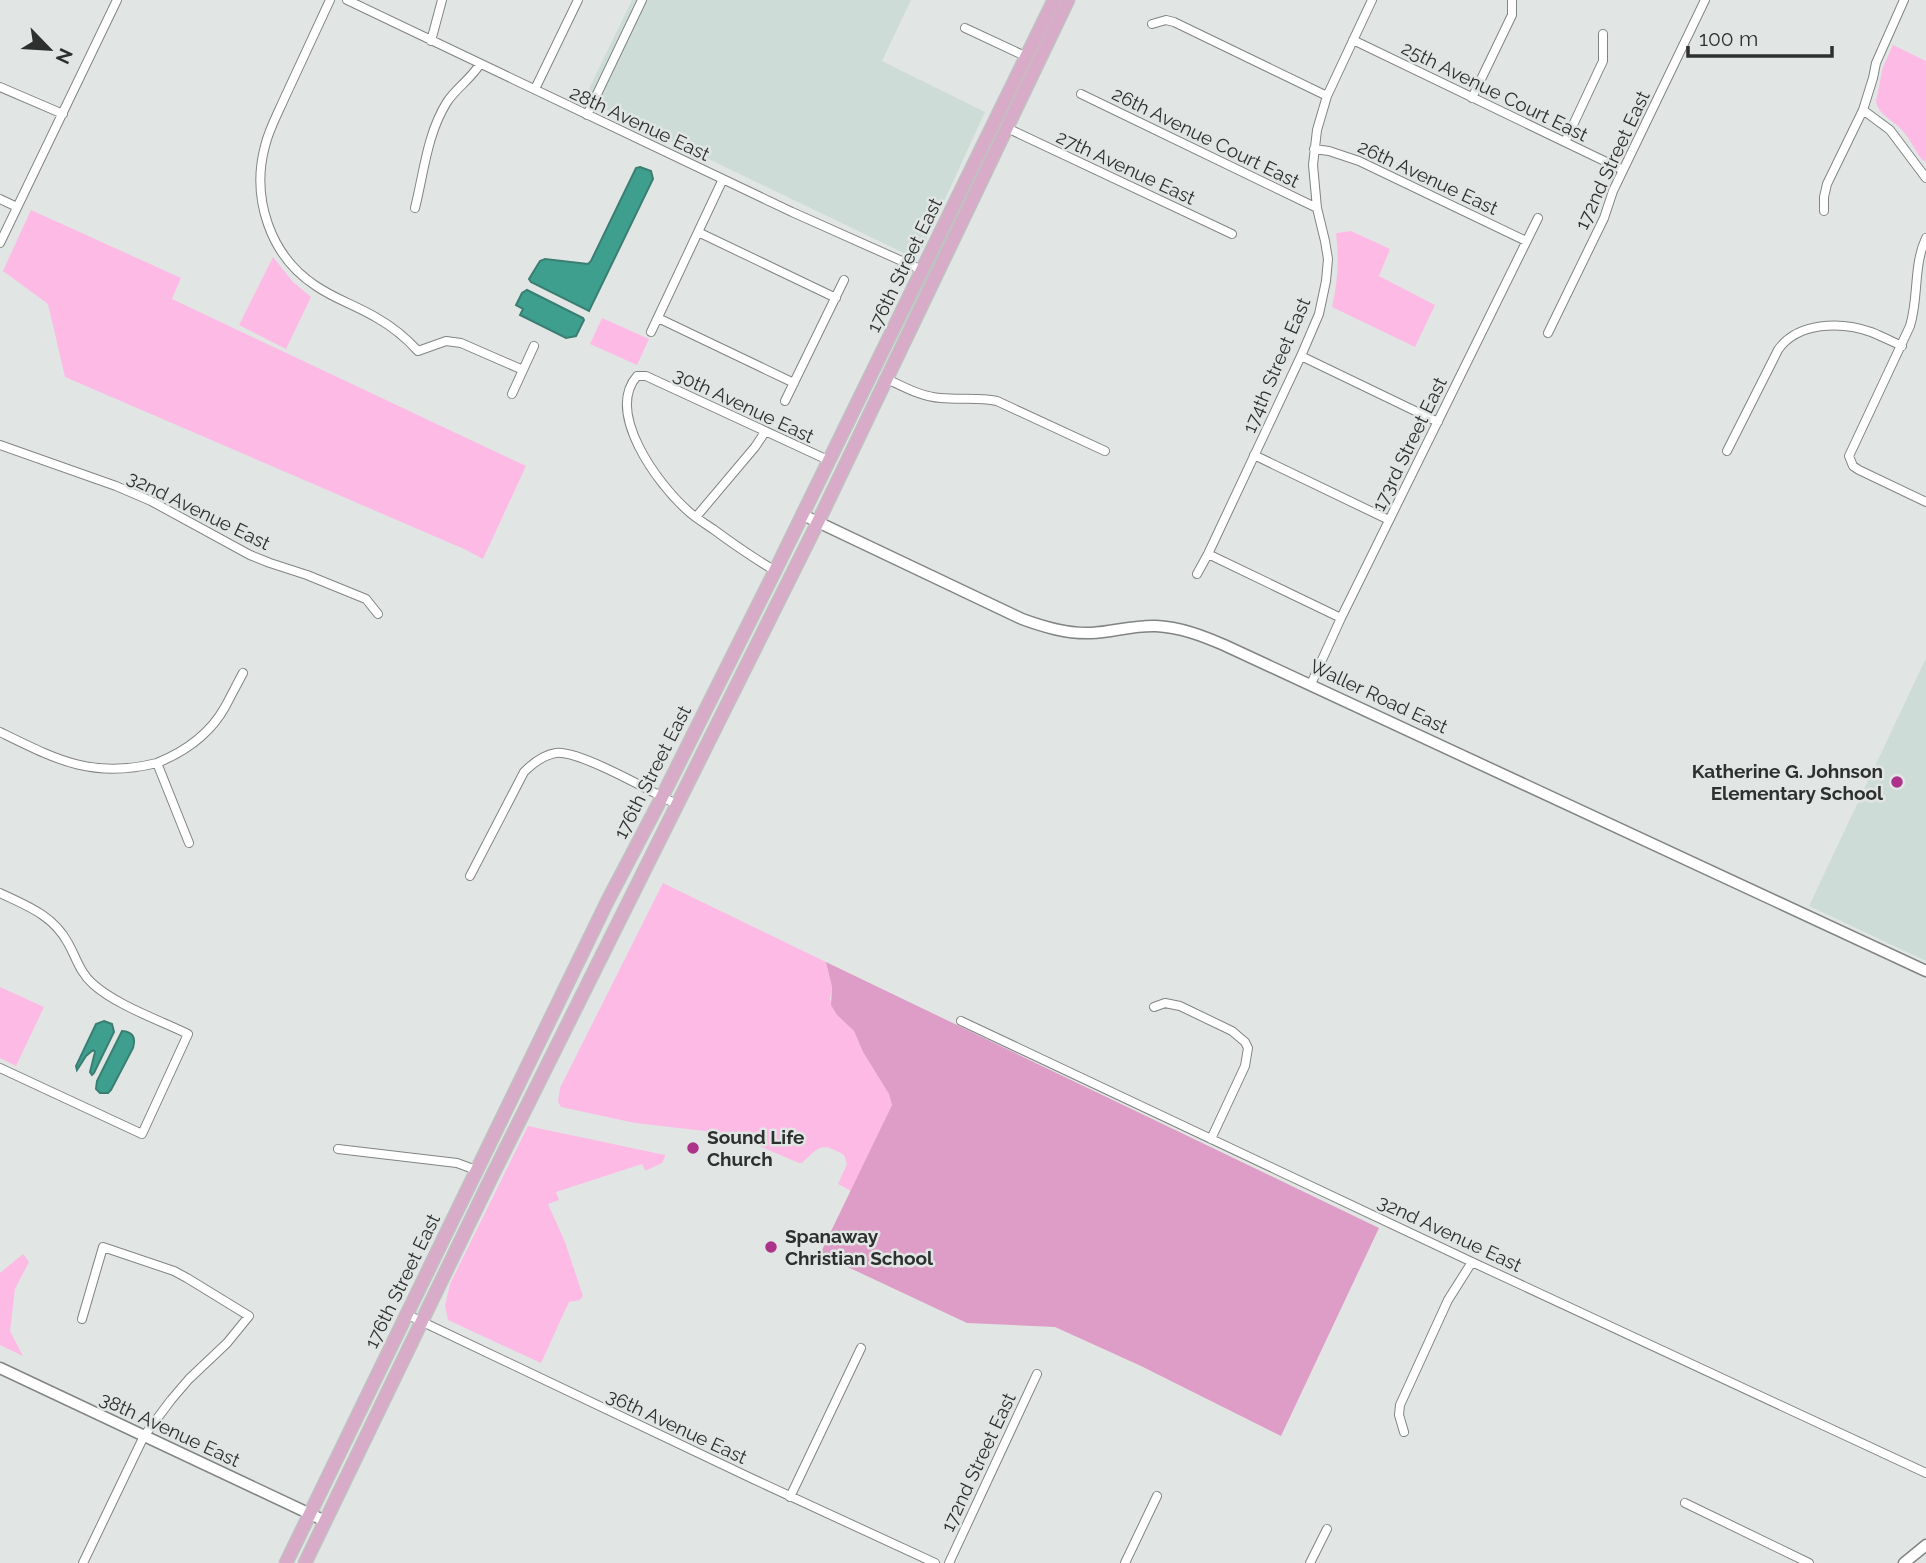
<svg xmlns="http://www.w3.org/2000/svg" width="1926" height="1563" font-family="Raleway,sans-serif">
	<style>
		.built { fill: #cedcd8 }
		.green { fill: #fdbae4 }
		.forest { fill: #de9dc6 }
		.water { fill: #3f9f8e; stroke: #3a7e72; stroke-width: 2 }
		.lines { fill: none; stroke-linecap: round; stroke-linejoin: round }
		.street-casing { stroke: #808483; stroke-width: 10 }
		.secondary-casing { stroke: #808483; stroke-width: 13 }
		.primary-casing { stroke: #c0c1c1; stroke-width: 15 }
		.street { stroke: #fff; stroke-width: 8 }
		.secondary { stroke: #fff; stroke-width: 10 }
		.primary { stroke: #d8abc8; stroke-width: 12 }
		.poi-dot { fill: #ac3389; stroke: #e1e6e5; stroke-width: 2.5 }
		.labels { text-anchor: middle; dominant-baseline: central; stroke-width: 5; stroke-linejoin: round; paint-order: stroke }
		.street-label { font-size: 19px; fill: #2e3030; stroke: #e1e6e5 }
		.poi-label { font-size: 19px; font-weight: bold; fill: #2e3030; stroke: #e1e6e5; text-anchor: start }
	</style>
	<rect width="100%" height="100%" fill="#e1e6e5"/>
	<path class="built" d="M 632,0 L 911,0 L 882,61 L 985,112 L 922,249 L 906,254 L 584,99 Z
		M 1926,658 L 1926,961 L 1809,906 Z"/>
	<path class="green" d="M 1893,45 L 1926,61 L 1926,162 L 1922,160 C 1915,150 1910,139 1902,130 C 1893,120 1878,115 1876,101 L 1883,67 Z
		M 31,210 L 181,278 L 172,299 L 526,466 L 483,559 L 464,549 L 65,377 L 48,304 L 3,271 Z
		M 1351,231 L 1390,249 L 1379,276 L 1435,305 L 1415,347 L 1332,307 C 1338,281 1339,258 1336,233 Z
		M 273,257 L 293,282 L 311,297 L 286,349 L 239,325 Z
		M 602,318 L 649,339 L 637,365 L 590,344 Z
		M 663,883 L 826,962 L 832,987 L 830,999 L 837,1015 L 854,1031 L 863,1052 L 889,1094 L 892,1105 L 851,1191 L 838,1184 L 847,1164 L 844,1155 C 821,1142 820,1146 802,1163 L 799,1163 L 731,1134 L 635,1123 L 561,1107 L 558,1102 L 560,1088 Z
		M 0,987 L 44,1007 L 16,1066 L 0,1058 Z
		M 528,1126 L 665,1155 L 665,1157 L 662,1163 L 647,1170 L 645,1170 L 642,1164 L 556,1192 L 559,1200 L 548,1204 L 565,1242 L 583,1296 L 580,1300 L 569,1302 L 541,1363 L 448,1320 L 445,1306 L 450,1284 Z
		M 23,1254 L 29,1262 L 15,1289 L 10,1331 L 23,1356 L 0,1345 L 0,1273 Z"/>
	<path class="forest" d="M 826,962 L 1379,1228 L 1281,1436 L 1141,1366 L 1055,1327 L 967,1323 L 820,1254 L 892,1105 L 889,1094 L 863,1052 L 854,1031 L 837,1015 L 831,1005 L 832,987 Z"/>
	<path class="water" d="M 640,167 L 651,171 L 653,179 L 589,311 L 531,282 L 529,279 L 540,261 L 545,259 L 588,264 L 591,261 L 636,168 Z
		M 527,290 L 583,318 L 584,320 L 576,336 L 566,338 L 520,315 L 523,309 L 516,305 L 522,293 Z
		M 104,1021 L 112,1024 L 114,1032 L 94,1073 L 92,1075 L 90,1072 L 95,1052 L 93,1050 L 86,1056 L 77,1070 L 76,1066 L 96,1024 Z
		M 122,1031 C 133,1032 136,1037 133,1048 L 111,1090 L 108,1093 L 100,1093 L 96,1089 L 97,1081 Z"/>
	<g class="lines">
		<defs>
			<path id="street" d="M 330,0 C 315,32 300,64 285,97 C 278,113 269,129 265,146 C 251,198 270,256 316,286 C 335,299 357,306 377,318 C 393,327 406,338 418,351 L 446,341 L 461,343 L 523,370
				M 347,0 L 792,212 L 922,270
				M 1152,24 L 1166,20 L 1174,22 L 1327,96
				M 965,28 L 1025,56
				M 1353,40 L 1623,170
				M 431,41 L 442,0
				M 0,87 L 63,114
				M 535,89 L 578,0
				M 1081,94 L 1317,208
				M 1472,98 L 1512,15 L 1512,0
				M 1863,110 L 1890,130 L 1926,178
				M 587,115 L 642,0
				M 1007,128 L 1232,234
				M 1565,142 L 1603,61 L 1603,34
				M 1314,149 L 1329,151 L 1359,161 L 1526,241
				M 0,199 L 17,207
				M 415,208 C 424,172 427,134 447,102 C 456,88 470,80 480,64
				M 1824,211 L 1824,197 L 1827,184 L 1863,110 L 1873,78 L 1876,63 L 1904,0
				M 698,232 L 836,298
				M 1926,238 C 1913,266 1919,297 1910,326 L 1849,456 L 1853,466 L 1859,470 L 1926,502
				M 0,243 L 117,0
				M 658,318 L 794,383
				M 651,332 L 723,179
				M 1548,333 L 1604,218 L 1613,191 L 1705,0
				M 1301,356 L 1438,422
				M 887,379 C 904,387 922,397 941,398 C 960,400 978,397 997,401 L 1105,451
				M 512,394 L 534,346
				M 785,401 L 844,280
				M 0,445 L 116,486 L 151,501 L 250,555 L 270,563 L 307,575 L 366,599 L 378,614
				M 1727,451 L 1778,350 C 1797,322 1841,321 1871,332 C 1881,336 1891,341 1902,346
				M 1254,455 L 1389,520
				M 696,517 L 755,447 L 765,432
				M 1208,554 L 1341,618
				M 775,571 C 754,558 733,544 713,529 C 704,523 694,517 687,510 C 658,484 605,413 637,376 L 646,376 L 830,461
				M 1197,574 L 1208,554 L 1301,356 L 1319,314 L 1326,281 L 1328,259 L 1325,241 L 1317,208 L 1313,165 L 1317,130 L 1327,96 L 1372,0
				M 1311,684 L 1341,618 L 1538,218
				M 0,732 C 57,760 92,779 157,763
				M 189,843 L 157,763 C 184,752 210,734 225,707 C 231,696 237,684 243,673
				M 470,876 L 524,772 C 533,763 543,755 556,753 C 579,750 652,792 676,804
				M 0,893 C 27,906 53,915 68,943 C 76,957 80,973 93,984 C 116,1005 159,1020 188,1034 L 142,1134 L 0,1068
				M 1154,1007 L 1165,1003 L 1180,1006 L 1232,1031 L 1245,1042 L 1248,1048 L 1245,1066 L 1211,1139
				M 961,1021 L 1472,1262 L 1926,1473
				M 338,1149 L 457,1163 L 476,1170
				M 408,1315 L 753,1479 L 935,1563
				M 82,1319 L 103,1247 L 174,1271 L 187,1278 L 249,1316 L 227,1343 L 189,1379 L 171,1400 L 144,1436 L 83,1563
				M 1404,1432 L 1399,1415 L 1400,1405 L 1448,1300 L 1472,1262
				M 790,1497 L 861,1348
				M 1685,1503 L 1809,1563
				M 949,1563 L 1037,1374
				M 1125,1563 L 1157,1496
				M 1310,1563 L 1327,1529"/>
			<path id="secondary" d="M 803,515 L 1022,619 C 1044,627 1067,634 1091,633 C 1113,632 1134,625 1156,626 C 1180,627 1203,636 1224,645 L 1926,971
				M 0,1368 L 325,1521
				M 1904,1563 L 1926,1545"/>
			<path id="primary" d="M 286,1563 L 608,900 L 662,797 L 775,571 L 1054,0
				M 305,1563 L 492,1176 L 818,522 L 1068,0"/>
		</defs>
		<use href="#street" class="street-casing"/>
		<use href="#secondary" class="secondary-casing"/>
		<use href="#primary" class="primary-casing"/>
		<use href="#street" class="street"/>
		<use href="#secondary" class="secondary"/>
		<use href="#primary" class="primary"/>
	</g>
	<g class="poi-dot">
		<circle cx="1897" cy="782" r="7"/>
		<circle cx="693" cy="1148" r="7"/>
		<circle cx="771" cy="1247" r="7"/>
	</g>
	<g class="labels">
		<g class="street-label">
			<text transform="translate(1495 91) rotate(26)">25th Avenue Court East</text>
			<text transform="translate(640 123) rotate(25)">28th Avenue East</text>
			<text transform="translate(1206 137) rotate(26)">26th Avenue Court East</text>
			<text transform="translate(1612 160) rotate(-65)">172nd Street East</text>
			<text transform="translate(1126 167) rotate(25)">27th Avenue East</text>
			<text transform="translate(1428 177) rotate(25)">26th Avenue East</text>
			<text transform="translate(904 265) rotate(-64)">176th Street East</text>
			<text transform="translate(1276 365) rotate(-67)">174th Street East</text>
			<text transform="translate(744 405) rotate(25)">30th Avenue East</text>
			<text transform="translate(1409 444) rotate(-64)">173rd Street East</text>
			<text transform="translate(199 510) rotate(26)">32nd Avenue East</text>
			<text transform="translate(1379 696) rotate(25)">Waller Road East</text>
			<text transform="translate(652 772) rotate(-63)">176th Street East</text>
			<text transform="translate(1450 1233) rotate(25)">32nd Avenue East</text>
			<text transform="translate(402 1281) rotate(-64)">176th Street East</text>
			<text transform="translate(677 1426) rotate(25)">36th Avenue East</text>
			<text transform="translate(170 1429) rotate(25)">38th Avenue East</text>
			<text transform="translate(978 1462) rotate(-65)">172nd Street East</text>
		</g>
		<g class="poi-label">
			<text x="1883" y="771" text-anchor="end">Katherine G. Johnson<tspan x="1883" dy="22">Elementary School</tspan></text>
			<text x="707" y="1137">Sound Life<tspan x="707" dy="22">Church</tspan></text>
			<text x="785" y="1236">Spanaway<tspan x="785" dy="22">Christian School</tspan></text>
		</g>
	</g>
	<g transform="translate(49 49) rotate(115)" stroke="#e1e6e5" stroke-width="5" paint-order="stroke">
	<path d="M0-5L12 26L0 18L-12 26Z" fill="#2e3030"/>
	<text y="-10" font-size="19" font-weight="bold" text-anchor="middle" fill="#2e3030">N</text>
	</g>
	<path d="M1688 46v10h144v-10" fill="none" stroke="#2e3030" stroke-width="3.5"/>
	<text x="1699" y="46" font-size="21" fill="#2e3030" stroke="#e1e6e5" stroke-width="5" paint-order="stroke">100 m</text>
</svg>
